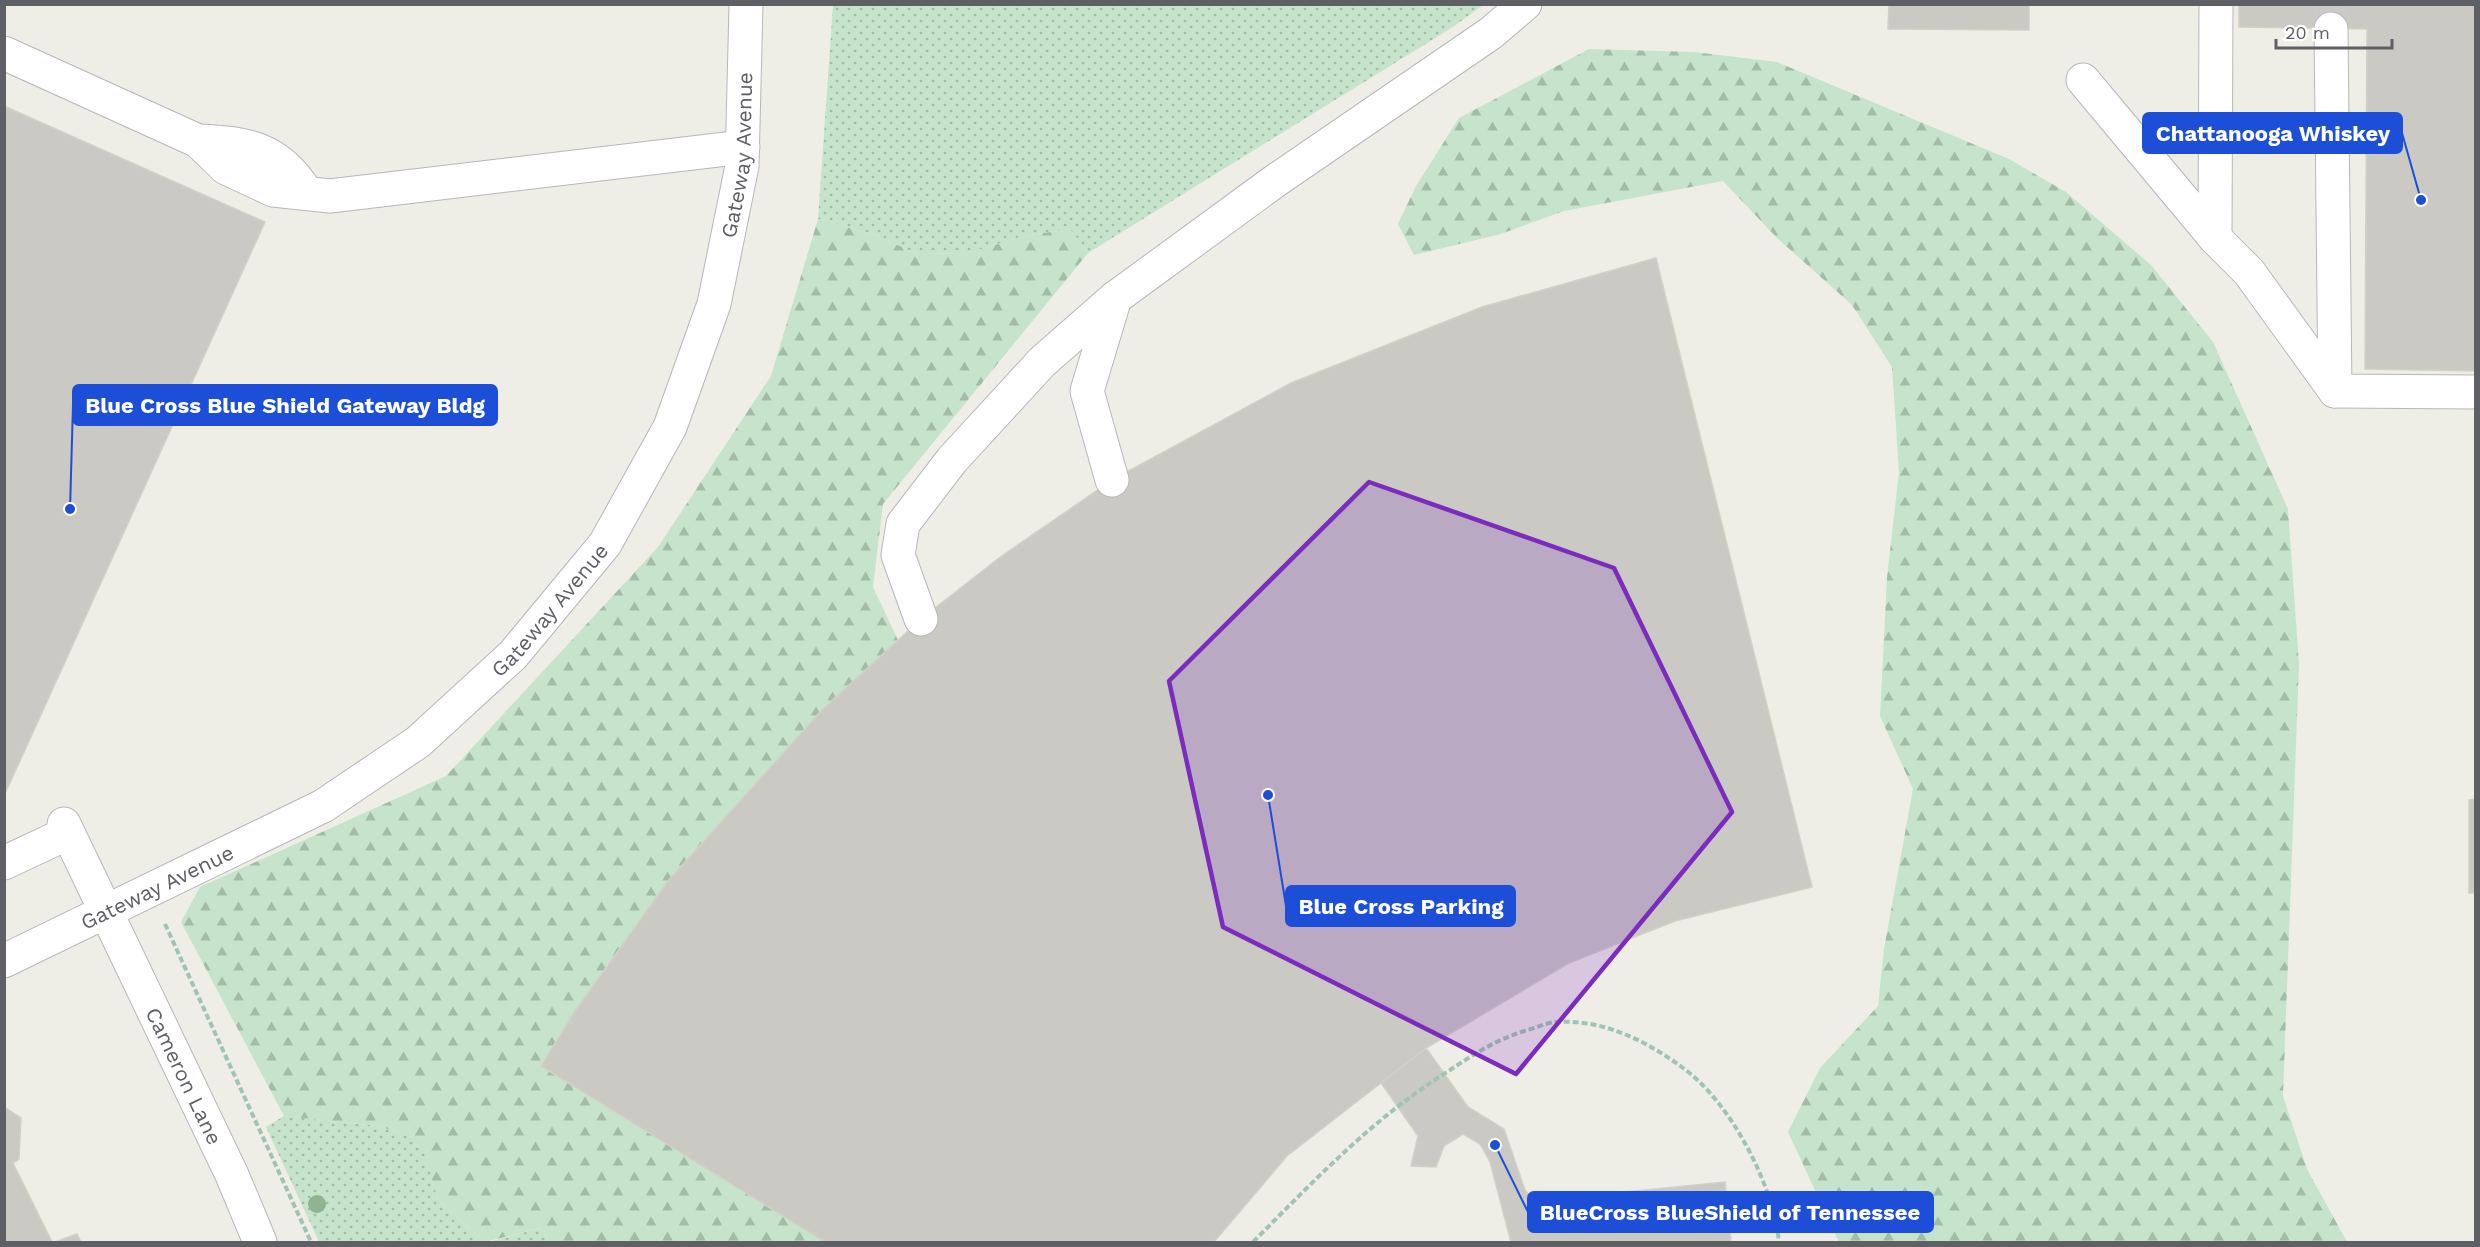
<svg xmlns="http://www.w3.org/2000/svg" width="2480" height="1247" font-family="'Work Sans',sans-serif">
	<style>
		.grass { fill: url(#grass-dots) }
		.forest { fill: url(#forest-firs) }
		.building { fill: #cac9c3; stroke: #d3d1c5; stroke-width: 1.5 }
		.lines { fill: none; stroke-linecap: round; stroke-linejoin: round }
		.minor-tunnel { stroke: #cbcac6; stroke-width: 33; stroke-dasharray: 33 16; stroke-linecap: butt }
		.minor-casing { stroke: #b6b7bc; stroke-width: 35 }
		.path { stroke: #9fc4b1; stroke-width: 4; stroke-dasharray: 6 3; stroke-linecap: butt }
		.minor { stroke: #fff; stroke-width: 33 }
		.tree { fill: #8eb492 }
		.marked { fill: #7b2cbf; fill-opacity: 0.2; stroke: #7b2cbf; stroke-width: 4.5; stroke-linejoin: round }
		.labels { text-anchor: middle; dominant-baseline: central; stroke-width: 5; stroke-linejoin: round; paint-order: stroke }
		.street-label { font-size: 21px; fill: #5e6065; stroke: #fff }
		.leader { fill: none; stroke: #1d4ed8; stroke-width: 2 }
		.callout-dot { fill: #1d4ed8; stroke: #fff; stroke-width: 2 }
		.callout { fill: #1d4ed8; stroke: #1d4ed8; stroke-width: 2 }
		.callout-label { font-size: 22px; text-anchor: middle; font-weight: bold; fill: #fff }
	</style>
	<defs>
		<pattern id="grass-dots" width="8" height="8" patternUnits="userSpaceOnUse" patternTransform="scale(1.5)"><rect width="8" height="8" fill="#c5e4cb"/><path d="M2 2h.1M6 6h.1" fill="none" stroke="#a3bca8" stroke-width="1.8" stroke-linecap="round"/></pattern>
		<pattern id="forest-firs" width="22" height="20" patternUnits="userSpaceOnUse" patternTransform="scale(1.5)"><rect width="22" height="20" fill="#c5e4cb"/><path d="M5 1l3.5 6h-7zM16 11l3.5 6h-7z" fill="#a3bca8"/></pattern>
	</defs>
	<rect width="100%" height="100%" fill="#efeee6"/>
	<path class="grass" d="M 833,5 L 1483,5 L 1453,27 L 1088,253 L 1070,229 L 1024,236 L 969,253 L 917,254 L 878,236 L 818,219 Z
		M 284,1116 L 378,1126 L 422,1140 L 438,1200 L 485,1242 L 319,1242 L 266,1127 Z
		M 540,1228 L 550,1242 L 489,1242 Z"/>
	<path class="forest" d="M 1589,49 L 1694,52 L 1777,62 L 2009,159 L 2066,192 L 2151,265 L 2213,342 L 2288,509 L 2299,664 L 2283,1096 L 2307,1169 L 2347,1242 L 1839,1242 L 1788,1132 L 1820,1068 L 1878,1006 L 1884,949 L 1913,789 L 1880,716 L 1887,577 L 1899,472 L 1892,367 L 1852,305 L 1777,238 L 1723,181 L 1564,211 L 1501,234 L 1414,255 L 1398,224 L 1416,186 L 1459,118 Z
		M 818,219 L 878,236 L 917,254 L 969,253 L 1024,236 L 1070,229 L 1088,253 L 883,504 L 873,587 L 898,640 L 823,709 L 668,881 L 575,1011 L 541,1065 L 825,1242 L 550,1242 L 540,1228 L 485,1242 L 438,1200 L 421,1140 L 378,1126 L 284,1116 L 181,922 L 200,887 L 446,776 L 658,547 L 771,376 Z"/>
	<path class="building" d="M 1889,4 L 2029,4 L 2029,30 L 1888,29 Z
		M 2239,4 L 2476,4 L 2476,371 L 2365,369 L 2367,29 L 2239,27 Z
		M 4,106 L 265,222 L 4,796 Z
		M 1656,258 L 1812,887 L 1675,921 L 1569,963 L 1426,1048 L 1287,1156 L 1214,1242 L 825,1242 L 541,1066 L 575,1011 L 668,881 L 823,709 L 921,619 L 999,558 L 1112,480 L 1291,383 L 1482,307 Z
		M 2476,799 L 2476,893 L 2469,893 L 2469,800 Z
		M 1426,1048 L 1468,1107 L 1504,1129 L 1525,1190 L 1534,1201 L 1725,1182 L 1731,1242 L 1511,1242 L 1490,1162 L 1480,1144 L 1463,1134 L 1444,1146 L 1436,1167 L 1411,1166 L 1418,1136 L 1381,1083 Z
		M 4,1107 L 21,1118 L 19,1159 L 13,1163 L 52,1242 L 4,1242 Z
		M 77,1234 L 81,1242 L 55,1242 Z"/>
	<g class="lines">
		<path class="minor-tunnel" d="M 2330,4 L 2331,29"/>
		<defs>
			<g id="minor">
				<path d="M 2331,29 L 2335,391 L 2476,392"/>
				<path d="M 4,53 L 198,141 L 226,168 L 273,190 L 330,196 L 743,147"/>
				<path d="M 2083,80 L 2215,238 L 2249,272 L 2335,391"/>
				<path d="M 198,141 C 248,143 278,148 306,192"/>
				<path d="M 2215,238 L 2216,4"/>
				<path d="M 1112,480 L 1087,391 L 1115,298"/>
				<path d="M 921,619 L 898,555 L 903,524 L 952,460 L 1042,362 L 1115,298 L 1275,181 L 1491,33 L 1525,4"/>
				<path id="s1" d="M 64,824 L 232,1175 L 260,1242"/>
				<path d="M 4,863 L 68,833"/>
				<path id="s2" d="M 4,961 L 323,806 L 418,742 L 513,655 L 605,544 L 670,427 L 714,304 L 742,166 L 746,4"/>
			</g>
		</defs>
		<use href="#minor" class="minor-casing"/>
		<path class="path" d="M 165,924 L 311,1242
			M 1253,1242 C 1316,1179 1371,1120 1447,1072 C 1476,1053 1493,1041 1527,1030 C 1536,1028 1548,1022 1557,1022 C 1603,1019 1647,1041 1683,1068 C 1731,1103 1773,1184 1779,1242"/>
		<use href="#minor" class="minor"/>
	</g>
	<circle class="tree" cx="317" cy="1204" r="9"/>
	<path class="marked" d="M 1369,482 L 1614,568 L 1732,812 L 1516,1074 L 1223,927 L 1169,681 Z"/>
	<g class="labels">
		<g class="street-label">
			<text stroke="none"><textPath href="#s2" startOffset="1158">Gateway Avenue</textPath></text>
			<text stroke="none"><textPath href="#s2" startOffset="656">Gateway Avenue</textPath></text>
			<text stroke="none"><textPath href="#s2" startOffset="170">Gateway Avenue</textPath></text>
			<text stroke="none"><textPath href="#s1" startOffset="279">Cameron Lane</textPath></text>
		</g>
	</g>
	<path class="leader" d="M2421 200L2402 133M70 509L73 405M1268 795L1286 906M1495 1145L1528 1212"/>
	<g class="callout-dot">
		<circle cx="2421" cy="200" r="6"/>
		<circle cx="70" cy="509" r="6"/>
		<circle cx="1268" cy="795" r="6"/>
		<circle cx="1495" cy="1145" r="6"/>
	</g>
	<g class="callout">
		<rect x="2143" y="113" width="259" height="40" rx="6"/>
		<rect x="73" y="385" width="424" height="40" rx="6"/>
		<rect x="1286" y="886" width="229" height="40" rx="6"/>
		<rect x="1528" y="1192" width="405" height="40" rx="6"/>
	</g>
	<g class="callout-label">
		<text x="2273" y="141">Chattanooga Whiskey</text>
		<text x="285" y="413">Blue Cross Blue Shield Gateway Bldg</text>
		<text x="1401" y="914">Blue Cross Parking</text>
		<text x="1730" y="1220">BlueCross BlueShield of Tennessee</text>
	</g>
	<rect width="2480" height="1247" fill="none" stroke="#5e6065" stroke-width="12"/>
	<path d="M2276 39v9h116v-9" fill="none" stroke="#5e6065" stroke-width="3"/>
	<text x="2285" y="39" font-size="18" fill="#5e6065" stroke="#ffffff" stroke-width="4.5" paint-order="stroke">20 m</text>
</svg>
